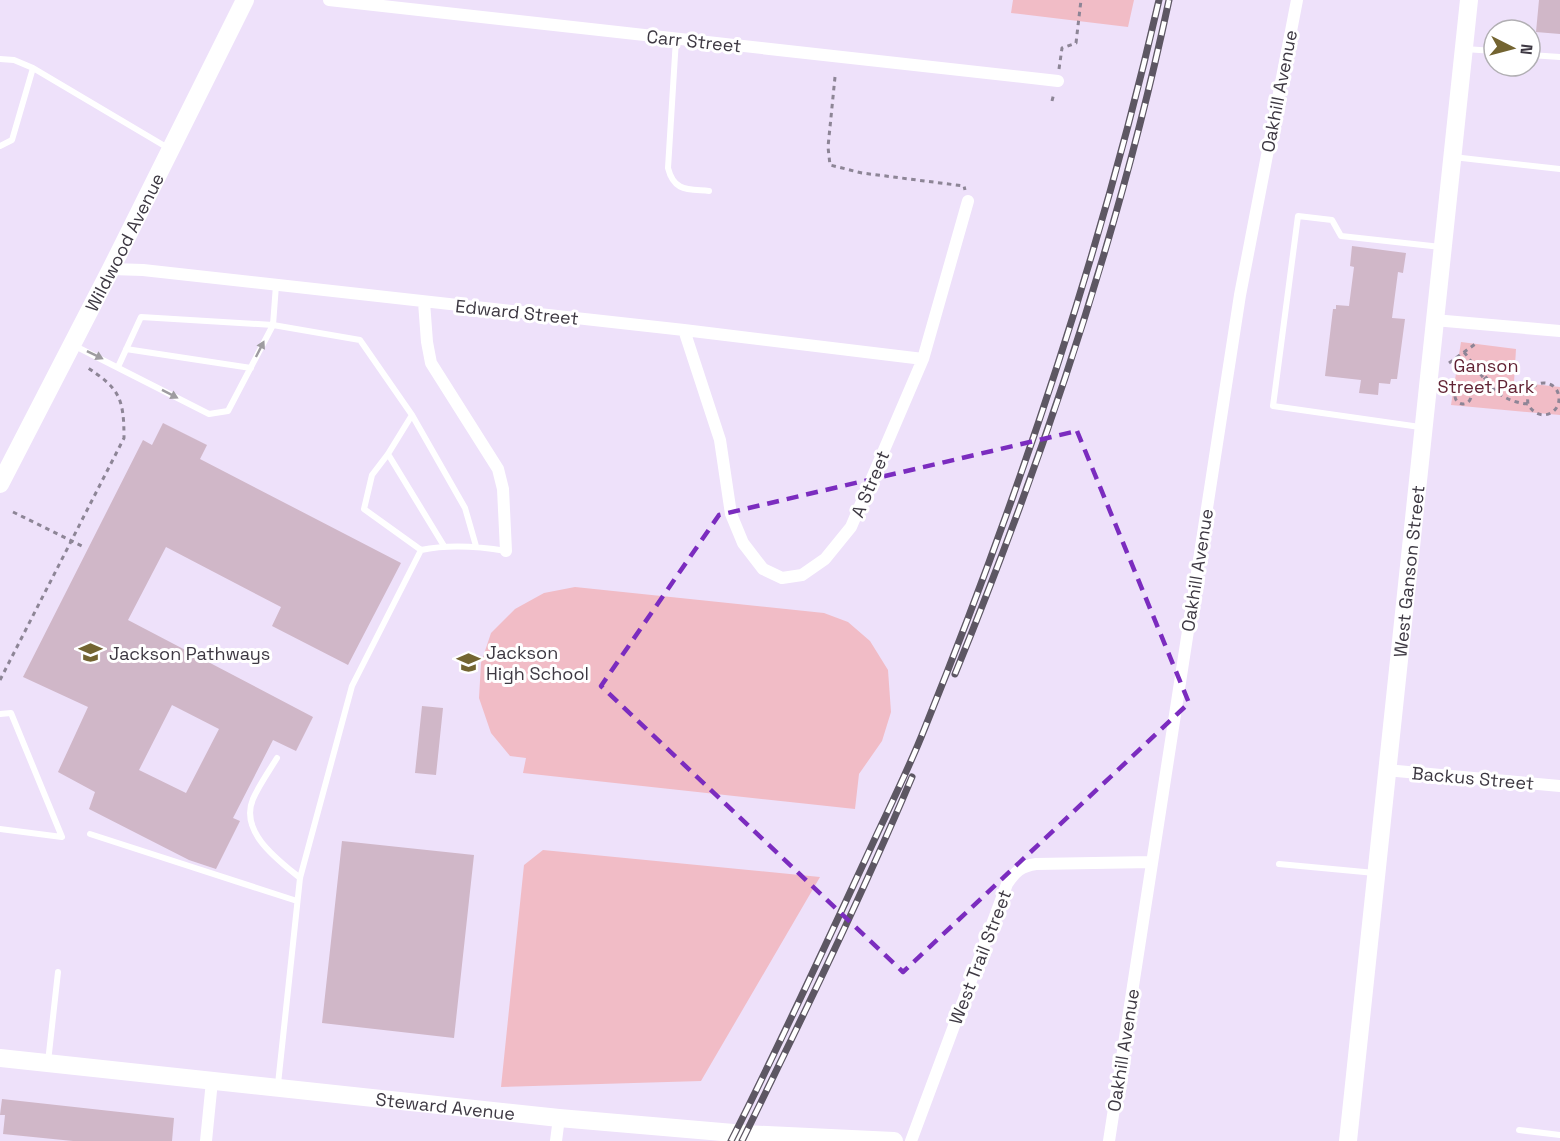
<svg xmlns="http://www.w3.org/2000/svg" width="1560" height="1141" font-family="'Space Grotesk',sans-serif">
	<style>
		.green { fill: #f1bcc6 }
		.building { fill: #d0b7c8; fill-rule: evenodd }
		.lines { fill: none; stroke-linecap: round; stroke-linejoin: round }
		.path { stroke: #8d8596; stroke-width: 3; stroke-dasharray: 4.5 4.5; stroke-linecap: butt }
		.lane { stroke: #fff; stroke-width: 6 }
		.street { stroke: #fff; stroke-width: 12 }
		.secondary { stroke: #fff; stroke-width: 18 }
		.rail-casing { stroke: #5d5763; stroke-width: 7 }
		.rail { stroke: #fff; stroke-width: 4.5; stroke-dasharray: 14; stroke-linecap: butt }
		.oneway { fill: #9e9ca0 }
		.marked { fill: none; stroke: #7b2cbf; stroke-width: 4.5; stroke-dasharray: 12 8; stroke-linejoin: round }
		.labels { text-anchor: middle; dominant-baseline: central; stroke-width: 6; stroke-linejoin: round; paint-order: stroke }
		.street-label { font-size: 18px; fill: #3d3842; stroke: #fff }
		.park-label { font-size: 18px; fill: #622334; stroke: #fff }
		.poi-label { font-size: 18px; fill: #3d3842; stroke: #fff; text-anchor: start }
	</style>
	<rect width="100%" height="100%" fill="#eee1fa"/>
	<path class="green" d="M 1013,0 L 1134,0 L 1128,27 L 1011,13 Z
		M 1461,342 L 1516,349 L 1514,382 L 1560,387 L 1560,415 L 1451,405 Z
		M 575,587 L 824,613 L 848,622 L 870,641 L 888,670 L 891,712 L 882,741 L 859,774 L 855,809 L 523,773 L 526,758 L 510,756 L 491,733 L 479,698 L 481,663 L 491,633 L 515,609 L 544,593 Z
		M 543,850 L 820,877 L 701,1081 L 501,1087 L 524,865 Z"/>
	<path class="building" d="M 1539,0 L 1560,0 L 1560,34 L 1536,32 Z
		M 1352,246 L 1406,253 L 1403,273 L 1398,272 L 1392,318 L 1405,319 L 1397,379 L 1391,379 L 1390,384 L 1379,383 L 1378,395 L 1359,393 L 1361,380 L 1325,376 L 1333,309 L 1336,309 L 1336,305 L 1349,306 L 1354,267 L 1350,266 Z
		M 163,423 L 207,445 L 200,459 L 401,563 L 348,665 L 272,626 L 281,607 L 166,547 L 128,620 L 313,717 L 296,751 L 273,740 L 233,818 L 240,821 L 216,869 L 189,860 L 89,809 L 95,792 L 58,772 L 88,707 L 23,677 L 143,440 L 152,445 ZM 172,705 L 219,729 L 186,793 L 139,770 Z
		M 422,706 L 443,708 L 436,775 L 415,773 Z
		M 342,841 L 474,855 L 454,1038 L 322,1023 Z
		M 2,1099 L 174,1118 L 172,1141 L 73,1141 L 3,1134 L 5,1115 L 0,1115 Z"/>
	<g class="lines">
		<path class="path" d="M 1059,69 L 1062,48 L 1076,43 L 1081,0
			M 835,77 L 828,147 L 830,165 L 862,173 L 964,186 L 965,190
			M 1052,101 L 1054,93
			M 1464,352 C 1483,376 1494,401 1528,404 C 1537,422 1560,416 1559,397 C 1556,375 1524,380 1528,404
			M 1449,363 L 1478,342
			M1455 396a8 8 0 1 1 16 0a8 8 0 1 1-16 0Z
			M 1470,391 L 1493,372
			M 13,512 L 84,547
			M 0,680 L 124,438 C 124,397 119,388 85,366"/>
		<path class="lane" d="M 676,39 L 668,168 C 674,192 688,189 709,191
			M 1465,49 L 1494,51
			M 1530,55 L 1560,57
			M 0,59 L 14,60 L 33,68
			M 0,146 L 12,140 L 33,68 L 168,148
			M 1453,157 L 1560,169
			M 75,346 L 209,414 L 228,411 L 273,325 L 360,340 L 412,415 L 465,508 L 476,546
			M 126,349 L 251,368
			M 118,367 L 141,317 L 273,325 L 276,285
			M 412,415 L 388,454 L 372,475 L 364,509 L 421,550
			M 1420,427 L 1273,406 L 1298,216 L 1332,220 L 1341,236 L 1441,247
			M 388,454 L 444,546
			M 0,714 L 11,713 L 62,837 L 0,829
			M 277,758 C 269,771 259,785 253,799 C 239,832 278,860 300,878
			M 90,834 L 297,901
			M 1279,864 L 1375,873
			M 48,1062 L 58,972
			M 278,1084 L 300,878 L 352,686 L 421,550 C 450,544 477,546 506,551
			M 1519,1130 L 1560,1135"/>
		<path class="street" d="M 329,0 L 1058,81
			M 111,269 L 143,270 L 684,330 L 923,359
			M 424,302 L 427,342 L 431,363 L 498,469 L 503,489 L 506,551
			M 1434,320 L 1560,331
			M 684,330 L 720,440 L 731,514 L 743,543 L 763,569 L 782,578 L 802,575 L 825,559 L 851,527 L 923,359 L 968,201
			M 1386,770 L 1560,786
			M 206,1141 L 212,1081
			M 556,1141 L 559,1118
			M 911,1141 L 1007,884 C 1015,872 1021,866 1036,864 L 1152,862
			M 1109,1141 L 1240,295 L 1297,0"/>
		<g class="secondary">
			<path id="s1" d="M 0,484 L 111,269 L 245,0"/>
			<path id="s2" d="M 0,1058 L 559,1118 L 745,1134 L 894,1141"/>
			<path id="s3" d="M 1348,1141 L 1469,0"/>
		</g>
		<defs>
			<path id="rail" d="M 955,674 C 1044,456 1120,231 1169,0
				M 731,1141 C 778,1048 822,953 866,858 C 885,816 907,773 924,730 C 1020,493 1102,249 1159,0
				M 742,1141 C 801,1020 860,900 912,777"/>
		</defs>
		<use href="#rail" class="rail-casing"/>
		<use href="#rail" class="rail"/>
	</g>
	<defs><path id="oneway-solid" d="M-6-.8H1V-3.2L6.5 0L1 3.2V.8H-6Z" transform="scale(1.5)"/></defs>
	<g class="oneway">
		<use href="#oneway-solid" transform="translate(260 349) rotate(-63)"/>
		<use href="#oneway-solid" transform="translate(95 355) rotate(26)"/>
		<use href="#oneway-solid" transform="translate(170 394) rotate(27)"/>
	</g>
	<path class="marked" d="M 1077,431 L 1189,703 L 903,972 L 601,686 L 719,515 Z"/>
	<defs>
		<symbol id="school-bare" viewBox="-9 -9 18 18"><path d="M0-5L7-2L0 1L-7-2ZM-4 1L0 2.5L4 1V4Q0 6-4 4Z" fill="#736431" stroke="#fff" stroke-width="2.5" paint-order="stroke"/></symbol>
	</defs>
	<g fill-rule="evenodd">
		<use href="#school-bare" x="74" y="636" width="33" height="33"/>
		<use href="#school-bare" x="452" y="646" width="33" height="33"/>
	</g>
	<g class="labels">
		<g class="street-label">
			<text transform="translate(694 41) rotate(6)">Carr Street</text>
			<text transform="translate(1279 91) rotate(-79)">Oakhill Avenue</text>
			<text stroke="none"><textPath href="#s1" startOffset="272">Wildwood Avenue</textPath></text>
			<text transform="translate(517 312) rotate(6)">Edward Street</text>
			<text transform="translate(870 484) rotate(-67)">A Street</text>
			<text transform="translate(1197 570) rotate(-81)">Oakhill Avenue</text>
			<text stroke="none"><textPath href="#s3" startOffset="573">West Ganson Street</textPath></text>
			<text transform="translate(1473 778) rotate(5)">Backus Street</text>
			<text transform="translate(980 957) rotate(-69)">West Trail Street</text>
			<text transform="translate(1123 1050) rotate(-81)">Oakhill Avenue</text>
			<text stroke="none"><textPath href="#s2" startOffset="448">Steward Avenue</textPath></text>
		</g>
		<g class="park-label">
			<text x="1486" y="365">Ganson<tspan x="1486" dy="21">Street Park</tspan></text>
		</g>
		<g class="poi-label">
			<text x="486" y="652">Jackson<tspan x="486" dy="21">High School</tspan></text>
			<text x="109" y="653">Jackson Pathways</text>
		</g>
	</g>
	<g transform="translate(1512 48) rotate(96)"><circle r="28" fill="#ffffff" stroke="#b1afb3" stroke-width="1.5"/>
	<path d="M0-4.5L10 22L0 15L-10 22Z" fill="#736431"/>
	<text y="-9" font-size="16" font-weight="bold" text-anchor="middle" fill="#3d3842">N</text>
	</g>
</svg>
